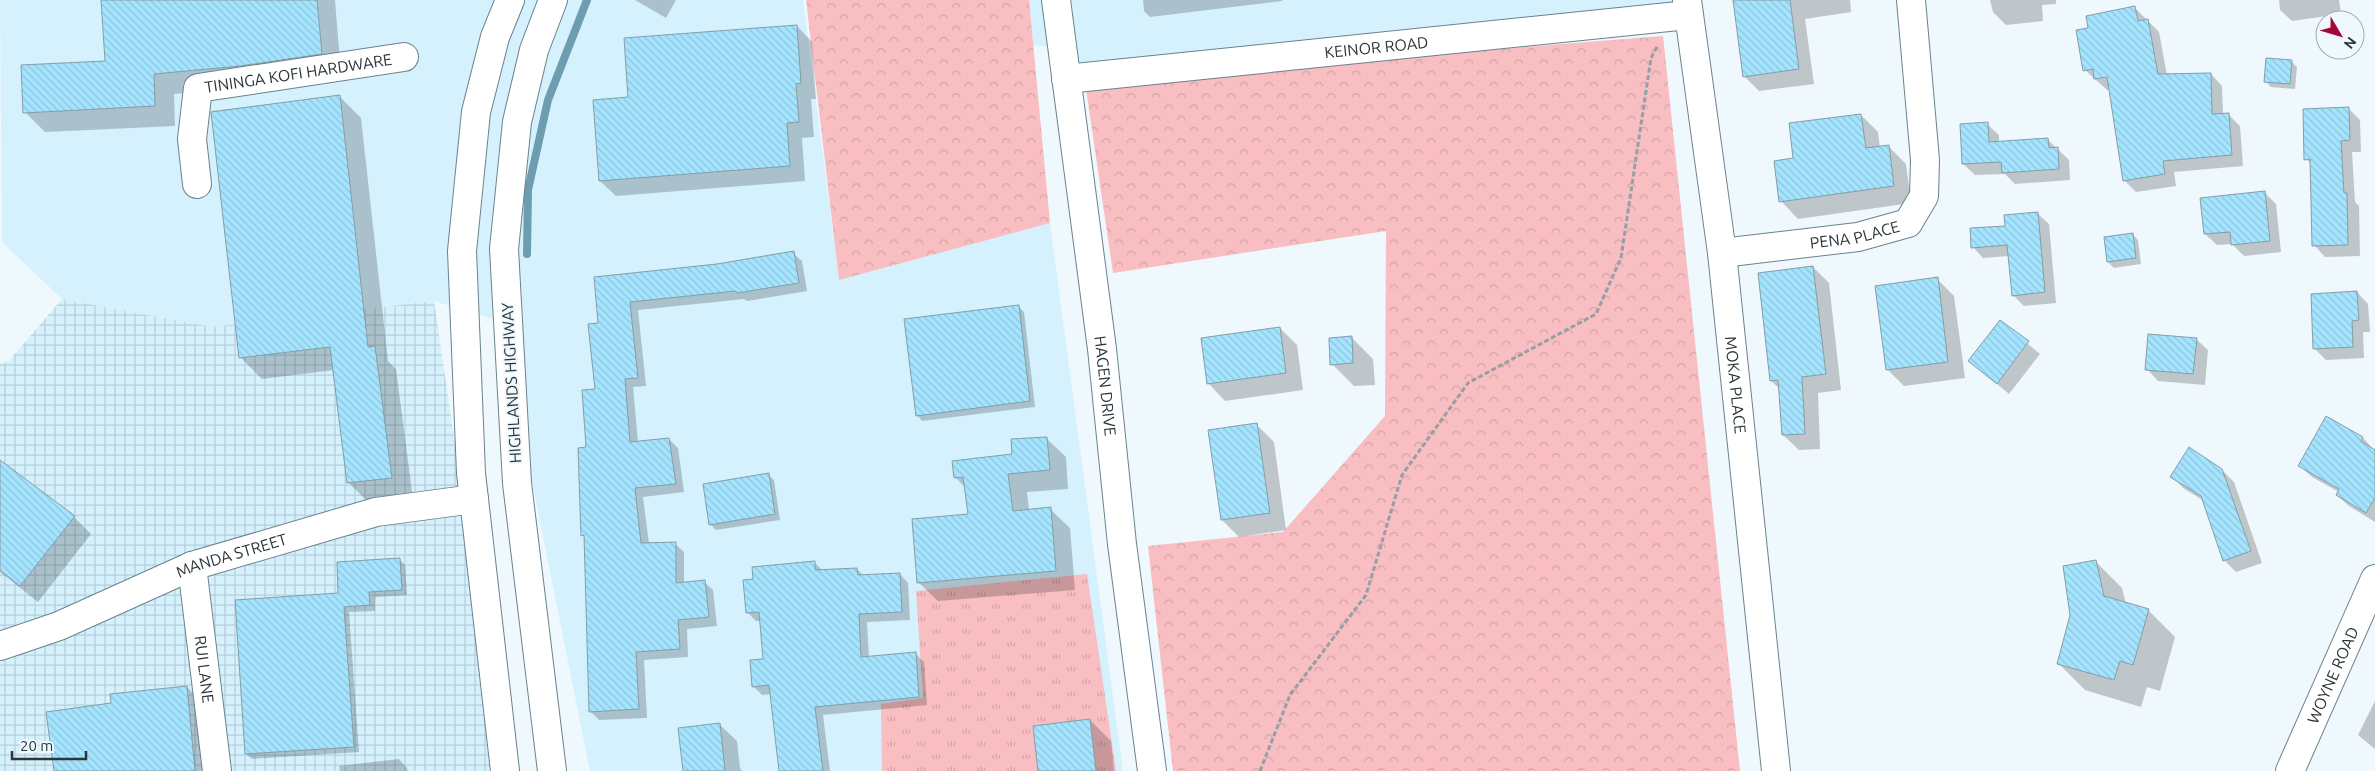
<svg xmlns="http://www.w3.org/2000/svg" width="2375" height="771" font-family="Ubuntu,sans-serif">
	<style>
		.built { fill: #d5f1fd }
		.industrial { fill: url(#industrial-grid) }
		.grass { fill: url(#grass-tufts) }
		.park { fill: url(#park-crowns) }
		.shadow { fill: #0003 }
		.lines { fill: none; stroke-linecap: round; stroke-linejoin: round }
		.stream { stroke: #6e9db1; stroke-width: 8 }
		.building { fill: url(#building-back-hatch); stroke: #849ea8 }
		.minor-casing { stroke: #6a828d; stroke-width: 30 }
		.major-casing { stroke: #6a828d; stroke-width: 30 }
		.path { stroke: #959fa4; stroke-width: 3; stroke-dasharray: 5 2.5; stroke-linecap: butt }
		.minor { stroke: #fff; stroke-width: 28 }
		.major { stroke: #fff; stroke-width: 28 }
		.labels { text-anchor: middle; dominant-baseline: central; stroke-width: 4; stroke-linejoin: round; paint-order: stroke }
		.street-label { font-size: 16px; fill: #2b353a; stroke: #eef8fd }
	</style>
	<defs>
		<pattern id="industrial-grid" width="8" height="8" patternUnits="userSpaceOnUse" patternTransform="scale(1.25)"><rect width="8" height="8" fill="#d5f1fd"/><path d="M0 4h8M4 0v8" fill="none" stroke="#b7cfda"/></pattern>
		<pattern id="grass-tufts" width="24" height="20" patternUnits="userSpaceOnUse" patternTransform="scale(1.25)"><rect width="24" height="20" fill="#f8bec1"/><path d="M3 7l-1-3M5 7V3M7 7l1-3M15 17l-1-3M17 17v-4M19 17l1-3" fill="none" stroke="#d5a4a7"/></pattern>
		<pattern id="park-crowns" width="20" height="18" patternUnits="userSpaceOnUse" patternTransform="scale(1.25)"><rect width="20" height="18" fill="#f8bec1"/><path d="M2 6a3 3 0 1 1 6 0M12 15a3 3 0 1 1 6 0" fill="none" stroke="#d5a4a7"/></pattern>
		<pattern id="building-back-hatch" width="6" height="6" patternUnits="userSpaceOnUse" patternTransform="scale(1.25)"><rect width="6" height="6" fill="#a4e4ff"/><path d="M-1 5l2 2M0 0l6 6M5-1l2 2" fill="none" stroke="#8dc4db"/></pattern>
	</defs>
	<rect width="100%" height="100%" fill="#eef8fd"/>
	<path class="built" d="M 0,0 L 803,0 L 839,280 L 1050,223 L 1123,771 L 590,771 L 500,321 L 434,301 L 212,327 L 62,299 L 2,242 Z
		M 1029,0 L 1687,0 L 1688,15 L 1066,79 L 1064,49 L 1033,45 Z"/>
	<path class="industrial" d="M 62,299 L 212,327 L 434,301 L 503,771 L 0,771 L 0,363 L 8,362 Z"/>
	<path class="grass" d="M 1087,574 L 1116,771 L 882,771 L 881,704 L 923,698 L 916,591 Z"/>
	<path class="park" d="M 806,0 L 1029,0 L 1050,223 L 839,280 Z
		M 1663,36 L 1740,771 L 1173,771 L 1148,546 L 1283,532 L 1385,416 L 1386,231 L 1113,273 L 1085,82 Z"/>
	<path class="shadow" d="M 102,0 L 335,0 L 341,74 L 261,86 L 174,94 L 175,126 L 45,132 L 25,112 L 106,62 Z
		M 635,0 L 676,0 L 666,18 Z
		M 1143,0 L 1282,0 L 1282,1 L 1150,17 L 1144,11 Z
		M 1735,0 L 1850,0 L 1851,12 L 1805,19 L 1814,84 L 1759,91 L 1744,76 Z
		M 1990,0 L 2056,0 L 2056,4 L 2042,5 L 2043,21 L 2006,25 L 1993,12 Z
		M 2279,0 L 2339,0 L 2341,14 L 2292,21 L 2280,10 Z
		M 2135,8 L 2159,32 L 2167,75 L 2211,74 L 2222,86 L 2223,115 L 2228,114 L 2240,126 L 2243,166 L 2174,172 L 2176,186 L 2136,192 L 2124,180 L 2110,90 L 2107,90 L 2085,70 L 2089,29 Z
		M 797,26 L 812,42 L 816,99 L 811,99 L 814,137 L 802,138 L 805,181 L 616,196 L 600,181 L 629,98 Z
		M 2292,62 L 2297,67 L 2295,89 L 2271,87 L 2265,81 Z
		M 339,96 L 361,118 L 388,361 L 396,369 L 413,499 L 370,504 L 349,483 L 334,370 L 262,379 L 240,357 L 212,111 Z
		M 2348,108 L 2360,120 L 2361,152 L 2352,152 L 2355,202 L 2359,206 L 2360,256 L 2325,257 L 2314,245 L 2312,165 L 2306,159 Z
		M 1861,115 L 1878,132 L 1880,148 L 1889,147 L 1906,164 L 1911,203 L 1798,219 L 1781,201 L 1795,159 Z
		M 1987,124 L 1999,135 L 1999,142 L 2047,139 L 2069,160 L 2070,180 L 2015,184 L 2005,174 L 1975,175 L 1963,164 Z
		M 2265,193 L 2276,204 L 2281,252 L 2244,256 L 2232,244 L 2217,245 L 2205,234 Z
		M 2038,214 L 2049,224 L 2056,303 L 2024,306 L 2013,295 L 2009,256 L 1983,258 L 1973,247 L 2007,227 Z
		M 2133,235 L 2138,240 L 2141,264 L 2114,268 L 2108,262 L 2105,239 Z
		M 793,253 L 802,261 L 807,291 L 747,301 L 744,299 L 638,310 L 646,386 L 633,387 L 638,442 L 669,439 L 678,448 L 684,492 L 643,497 L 649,544 L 675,544 L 684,552 L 684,584 L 704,582 L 713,590 L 717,626 L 687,629 L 688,657 L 644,660 L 647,718 L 599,720 L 591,712 L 585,537 L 583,535 L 588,448 L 596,390 L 599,324 L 595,278 L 717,265 Z
		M 1813,267 L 1829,283 L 1841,390 L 1818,393 L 1820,449 L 1799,450 L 1783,435 L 1780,389 L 1771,381 Z
		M 1937,279 L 1954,296 L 1965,378 L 1904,386 L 1887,369 Z
		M 2357,292 L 2368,304 L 2370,332 L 2363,332 L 2364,358 L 2326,360 L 2315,349 Z
		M 1018,306 L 1024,312 L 1035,407 L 922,421 L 917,415 Z
		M 2000,321 L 2040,354 L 2009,394 L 1970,361 Z
		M 1280,328 L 1297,345 L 1303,390 L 1225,401 L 1208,383 Z
		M 1351,337 L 1373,359 L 1375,385 L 1354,386 L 1332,364 Z
		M 2196,339 L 2208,350 L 2205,385 L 2158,381 L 2147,369 Z
		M 2327,418 L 2363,438 L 2375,451 L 2375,522 L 2349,506 L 2337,495 L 2339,492 L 2312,477 L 2300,466 Z
		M 1257,425 L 1274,442 L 1286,530 L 1239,537 L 1222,520 Z
		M 1046,438 L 1066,457 L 1068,489 L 1027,492 L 1029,510 L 1050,509 L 1070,528 L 1075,590 L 938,601 L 918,582 L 969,516 L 966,488 L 955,477 L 1013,455 Z
		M 0,461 L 74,517 L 91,534 L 38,602 L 0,572 Z
		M 2222,470 L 2234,482 L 2262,563 L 2236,572 L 2224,560 L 2204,501 L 2183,488 L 2172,476 Z
		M 768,475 L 774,480 L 780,520 L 716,530 L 710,524 Z
		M 400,560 L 405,565 L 407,595 L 375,597 L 375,611 L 349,612 L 359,752 L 252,759 L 246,754 L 340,594 Z
		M 2095,561 L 2122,588 L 2126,604 L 2148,610 L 2175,637 L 2160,691 L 2147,687 L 2141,707 L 2085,690 L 2058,663 Z
		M 814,562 L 823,571 L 857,569 L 864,576 L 900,574 L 908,583 L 910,620 L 867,622 L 869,658 L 915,653 L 924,662 L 927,705 L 823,715 L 830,771 L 781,771 L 772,694 L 762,695 L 753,686 L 765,660 L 761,621 L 756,621 L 747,612 L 754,580 Z
		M 187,687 L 208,708 L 213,771 L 55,771 L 113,704 Z
		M 2375,701 L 2375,749 L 2358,735 Z
		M 1090,720 L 1111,741 L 1114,771 L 1039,771 Z
		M 719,724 L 737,741 L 740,768 L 742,771 L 684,771 Z
		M 399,759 L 407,768 L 408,771 L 340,771 L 339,766 Z"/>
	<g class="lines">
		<path class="stream" d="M 527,254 L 528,190 L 548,100 L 587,0"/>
	</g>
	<path class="building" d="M 101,0 L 317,0 L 322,54 L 240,66 L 154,74 L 155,106 L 23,113 L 21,65 L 105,61 Z
		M 1733,0 L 1790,0 L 1799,69 L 1743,77 Z
		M 2135,6 L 2138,21 L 2148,19 L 2158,74 L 2211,73 L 2212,114 L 2229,113 L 2232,155 L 2163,161 L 2165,174 L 2123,181 L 2107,77 L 2094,79 L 2093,69 L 2083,71 L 2076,30 L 2088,28 L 2086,16 Z
		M 797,25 L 801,83 L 796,84 L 799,122 L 787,123 L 790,166 L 599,181 L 593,100 L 628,97 L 624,38 Z
		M 2266,58 L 2292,60 L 2290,84 L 2264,82 Z
		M 340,95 L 368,347 L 375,346 L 392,478 L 347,483 L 330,347 L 239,358 L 211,112 Z
		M 2349,107 L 2350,140 L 2341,141 L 2344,193 L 2347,193 L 2348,245 L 2312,246 L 2310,159 L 2304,160 L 2303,109 Z
		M 1861,114 L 1866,148 L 1889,145 L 1894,186 L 1779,202 L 1774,161 L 1793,158 L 1789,123 Z
		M 1988,122 L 1989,142 L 2048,138 L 2049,148 L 2058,147 L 2059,169 L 2002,173 L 2001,162 L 1962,164 L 1960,124 Z
		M 2265,191 L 2270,241 L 2231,245 L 2230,232 L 2204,234 L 2200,198 Z
		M 2038,212 L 2045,292 L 2012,296 L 2007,245 L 1971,248 L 1970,228 L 2005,226 L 2004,215 Z
		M 2133,233 L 2136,258 L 2107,262 L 2104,237 Z
		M 794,251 L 799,283 L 737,293 L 736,291 L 630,302 L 638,378 L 625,379 L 630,442 L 669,438 L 676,484 L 635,488 L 641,543 L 676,542 L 676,583 L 705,580 L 709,617 L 678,620 L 680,649 L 636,652 L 639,709 L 589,712 L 584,535 L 581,536 L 578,448 L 586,447 L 582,390 L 595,389 L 588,324 L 598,323 L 594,277 L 717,264 Z
		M 1813,266 L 1826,374 L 1802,377 L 1805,434 L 1782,435 L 1778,380 L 1770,381 L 1758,273 Z
		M 1938,277 L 1948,362 L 1886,370 L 1875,286 Z
		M 2357,291 L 2359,320 L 2352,321 L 2353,347 L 2313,349 L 2311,294 Z
		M 1019,305 L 1030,401 L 916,416 L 904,319 Z
		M 2000,320 L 2029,341 L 1997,384 L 1968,361 Z
		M 1280,327 L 1286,373 L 1207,384 L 1201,338 Z
		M 2148,334 L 2197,338 L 2193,374 L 2145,370 Z
		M 1352,336 L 1353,363 L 1330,365 L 1329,338 Z
		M 2326,416 L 2363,437 L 2361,441 L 2375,450 L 2375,498 L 2366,513 L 2336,495 L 2339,489 L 2298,466 Z
		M 1257,423 L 1270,513 L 1221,520 L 1208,430 Z
		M 1047,437 L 1050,470 L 1008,474 L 1013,511 L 1051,507 L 1056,571 L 917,583 L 912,519 L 968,514 L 963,477 L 954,478 L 952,461 L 1012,454 L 1011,439 Z
		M 2189,447 L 2222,469 L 2251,551 L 2223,561 L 2201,496 L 2170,477 Z
		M 0,460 L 75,516 L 20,586 L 0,570 Z
		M 769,473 L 775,514 L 709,525 L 703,484 Z
		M 400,558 L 402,590 L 369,592 L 370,605 L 344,607 L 354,747 L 245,754 L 235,600 L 338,593 L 337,562 Z
		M 2096,560 L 2104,596 L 2149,609 L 2133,665 L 2120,661 L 2114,680 L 2057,664 L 2070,615 L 2063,566 Z
		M 815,561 L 815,570 L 857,568 L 858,575 L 900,573 L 902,612 L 859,614 L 861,657 L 916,652 L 919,697 L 815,707 L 823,771 L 779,771 L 769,685 L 752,687 L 750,660 L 763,659 L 759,612 L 746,613 L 743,580 L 753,579 L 752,567 Z
		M 187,686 L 195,771 L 54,771 L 46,712 L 111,703 L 110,694 Z
		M 1090,719 L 1096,771 L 1038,771 L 1033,726 Z
		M 720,723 L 725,771 L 683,771 L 678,728 Z"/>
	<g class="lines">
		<defs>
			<g id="minor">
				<path id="s1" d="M 1056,0 L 1102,349 L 1122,544 L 1152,771"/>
				<path id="s2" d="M 1687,0 L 1722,253 L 1776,771"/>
				<path id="s3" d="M 1066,79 L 1688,15"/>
				<path id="s4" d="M 197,184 L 192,139 L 198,88 L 404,57"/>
				<path id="s5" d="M 1722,253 L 1858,237 L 1908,223 L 1924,196 L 1925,160 L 1911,0"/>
				<path id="s6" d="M 192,566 L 217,771"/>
				<path id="s7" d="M 0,646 L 59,626 L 192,566 L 376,512 L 474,499"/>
				<path id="s8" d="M 2290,771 L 2375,579"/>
			</g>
			<path id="major" d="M 505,771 L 471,473 L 462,251 L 476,112 L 495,37 L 510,0
				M 552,771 L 517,483 L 504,249 L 517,122 L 534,50 L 553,0"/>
		</defs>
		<use href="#minor" class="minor-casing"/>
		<use href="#major" class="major-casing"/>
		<path class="path" d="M 1260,771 L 1290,695 L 1366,595 L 1402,475 L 1468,383 L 1596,314 L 1621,258 L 1651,58 L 1658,45"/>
		<use href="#minor" class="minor"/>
		<use href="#major" class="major"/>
	</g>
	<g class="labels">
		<g class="street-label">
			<text stroke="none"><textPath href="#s3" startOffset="312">KEINOR ROAD</textPath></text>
			<text stroke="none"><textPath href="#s4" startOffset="198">TININGA KOFI HARDWARE</textPath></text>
			<text stroke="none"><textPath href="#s5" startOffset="134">PENA PLACE</textPath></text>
			<text transform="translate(511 383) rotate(-93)">HIGHLANDS HIGHWAY</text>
			<text stroke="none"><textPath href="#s1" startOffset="389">HAGEN DRIVE</textPath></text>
			<text stroke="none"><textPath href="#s2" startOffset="388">MOKA PLACE</textPath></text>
			<text stroke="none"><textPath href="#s7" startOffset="249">MANDA STREET</textPath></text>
			<text stroke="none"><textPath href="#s6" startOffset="104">RUI LANE</textPath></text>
			<text stroke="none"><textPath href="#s8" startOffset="105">WOYNE ROAD</textPath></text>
		</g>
	</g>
	<g transform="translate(2340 35) rotate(128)"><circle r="24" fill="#eef8fd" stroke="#a0aaaf"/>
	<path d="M0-4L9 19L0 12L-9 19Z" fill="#a40735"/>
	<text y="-8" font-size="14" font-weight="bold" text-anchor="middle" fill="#2b353a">N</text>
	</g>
	<path d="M12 751v8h74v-8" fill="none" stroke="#2b353a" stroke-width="2.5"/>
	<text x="20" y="751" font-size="15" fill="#2b353a" stroke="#eef8fd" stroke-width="4" paint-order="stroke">20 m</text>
</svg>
